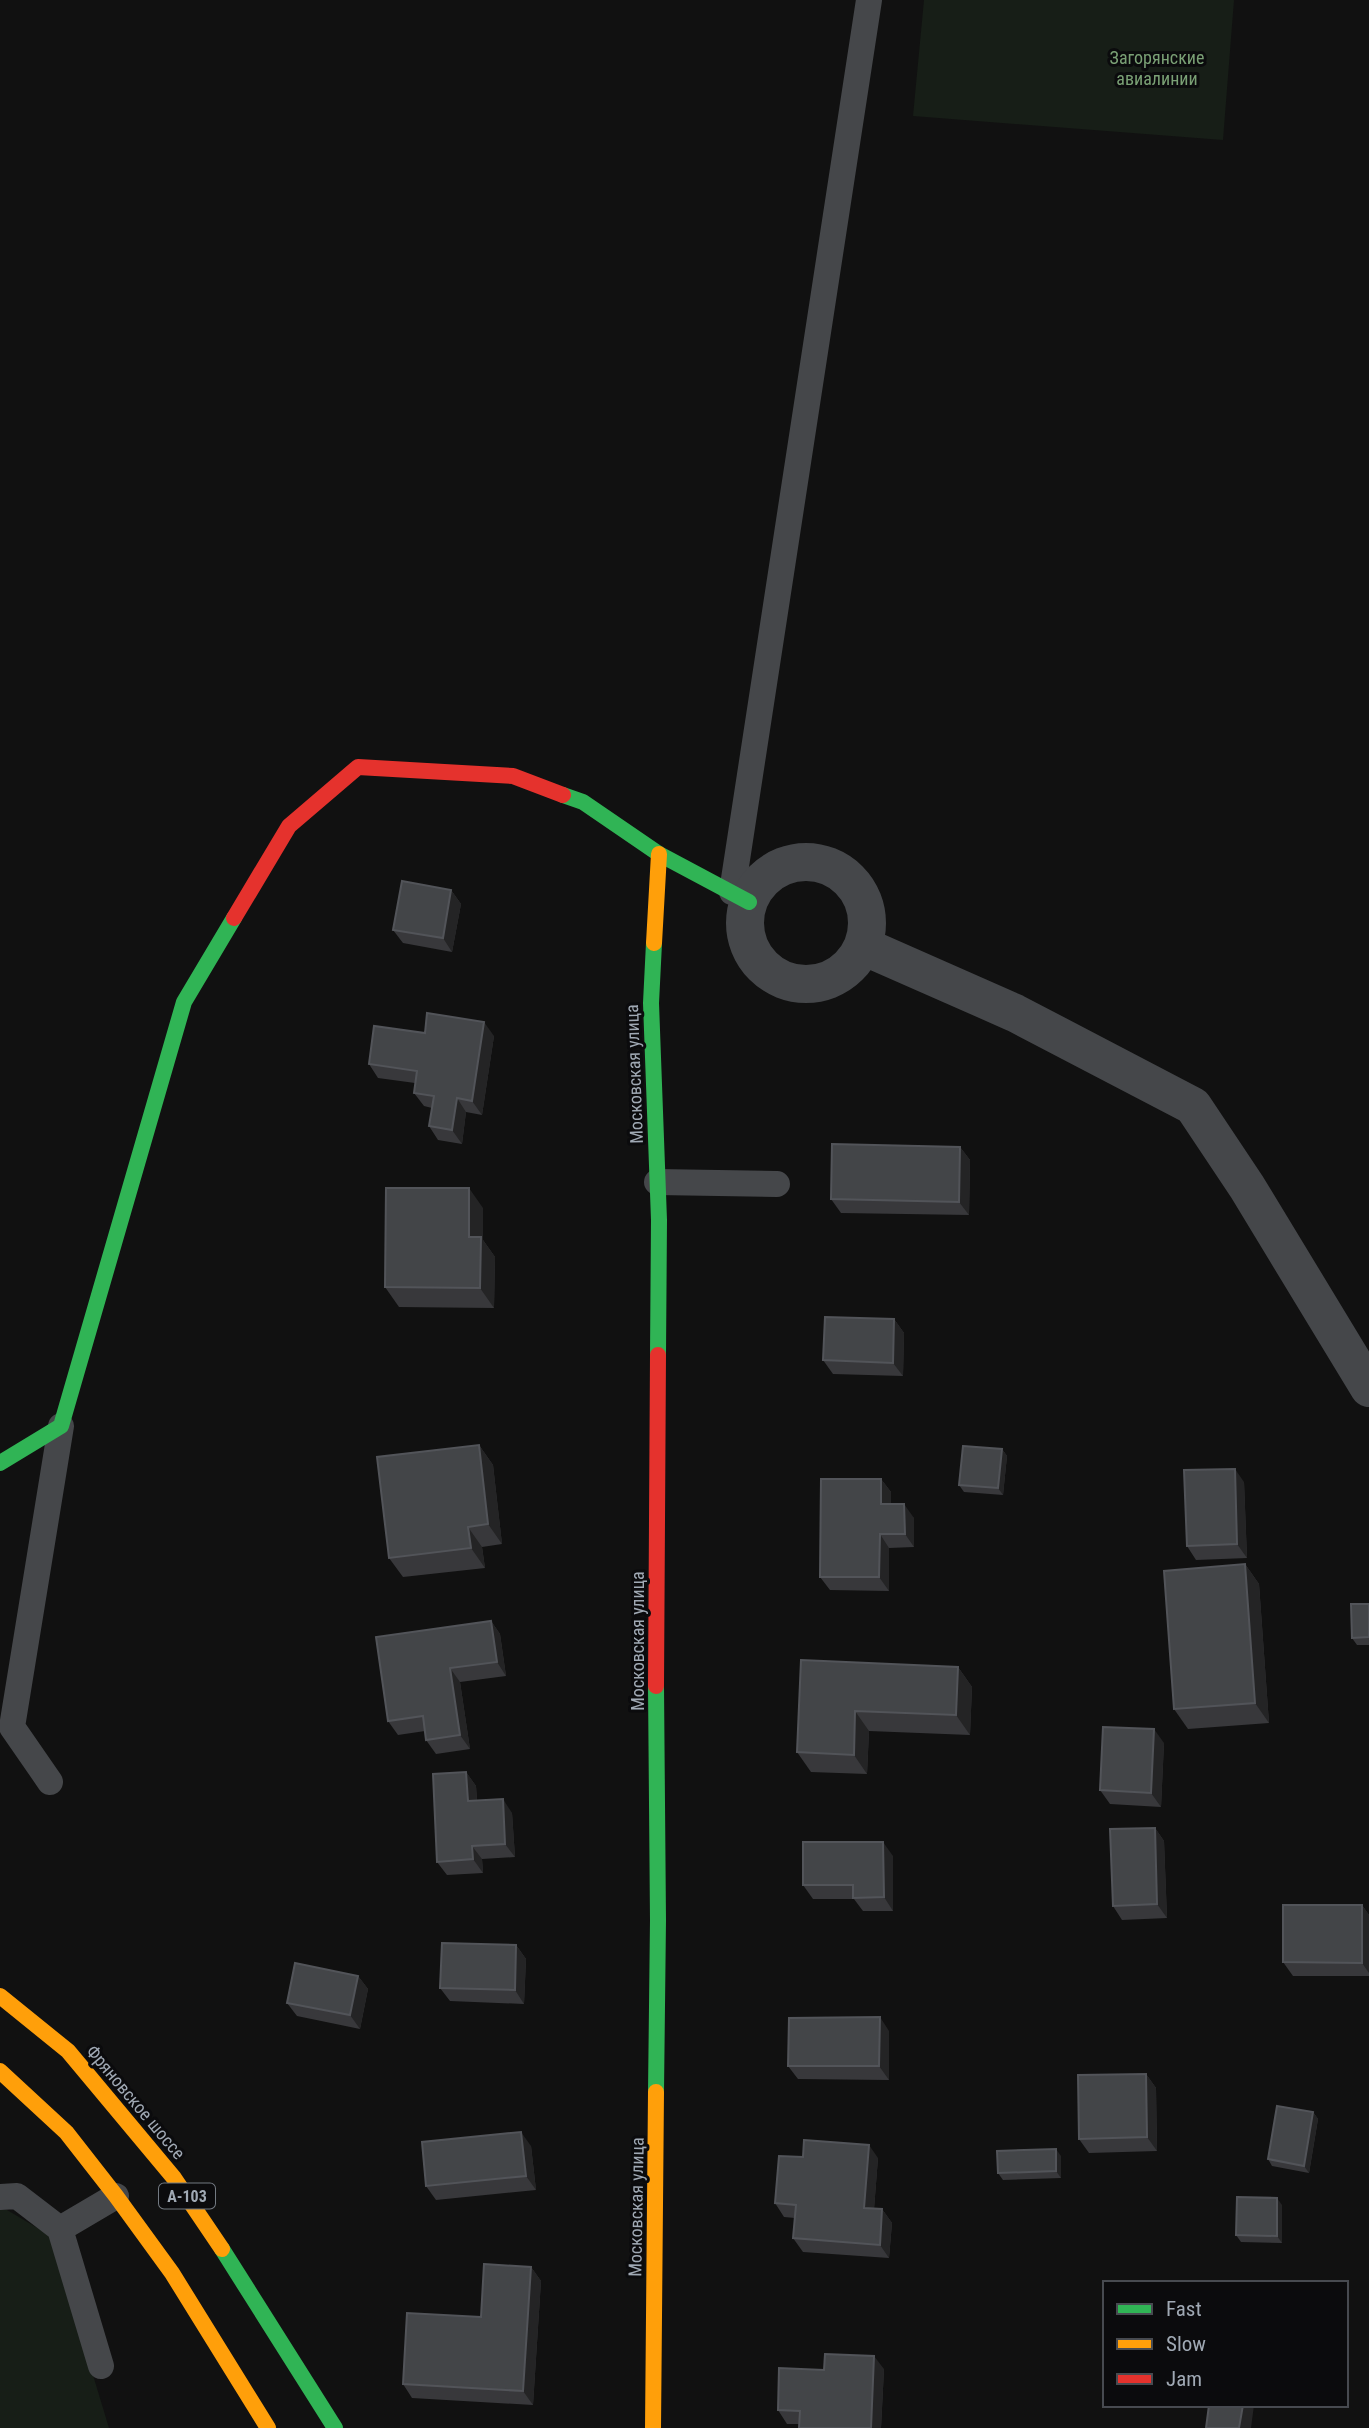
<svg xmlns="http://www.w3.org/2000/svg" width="1369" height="2428" font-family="'Roboto Condensed',sans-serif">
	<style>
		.green { fill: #171e17 }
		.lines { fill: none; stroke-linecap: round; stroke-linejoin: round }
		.lane { stroke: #45474a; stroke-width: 26 }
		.street { stroke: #45474a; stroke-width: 38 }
		.fast { stroke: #30b455; stroke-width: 16 }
		.slow { stroke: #ff9f0a; stroke-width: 16 }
		.jam { stroke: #e5322d; stroke-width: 16 }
		.wall { fill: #38383b }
		.shaded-wall { fill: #242425 }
		.building { fill: #434548; stroke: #525459; stroke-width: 2 }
		.labels { text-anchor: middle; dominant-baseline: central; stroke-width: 6; stroke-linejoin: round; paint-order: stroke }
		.shield { fill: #0b0b0d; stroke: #737a82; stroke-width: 2 }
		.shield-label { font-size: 16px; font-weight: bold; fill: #a0a9b4 }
		.park-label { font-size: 18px; fill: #7aa075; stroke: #0b0b0d }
		.street-label { font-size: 18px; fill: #a0a9b4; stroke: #0b0b0d }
	</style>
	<rect width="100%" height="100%" fill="#111"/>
	<path class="green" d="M 924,0 L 1234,0 L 1223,140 L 913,116 Z
		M 0,2210 L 7,2210 L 51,2236 L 109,2428 L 0,2428 Z"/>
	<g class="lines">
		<path class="lane" d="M 732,892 L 869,0
			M 657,1182 L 777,1184
			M 50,1782 L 12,1727 L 61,1426
			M 0,2197 L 17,2196 L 60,2229
			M 101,2366 L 60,2229 L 116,2196"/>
		<path class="street" d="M745 923a61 61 0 1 1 122 0a61 61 0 1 1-122 0Z
			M 863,946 L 1015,1013 L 1193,1106 L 1247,1187 L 1369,1388"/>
		<path class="fast" d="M 563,795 L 583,802 L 659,854 L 749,902
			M 654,943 L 651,1003 L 659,1220 L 658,1355
			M 0,1463 L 61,1426 L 184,1002 L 234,918
			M 656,1686 L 658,1920 L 656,2092
			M 222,2249 L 335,2428"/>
		<path class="slow" d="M 654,943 L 659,854
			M 0,1996 L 68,2051 L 174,2178 L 222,2249
			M 0,2071 L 66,2132 L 116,2196 L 172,2273 L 268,2428
			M 653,2428 L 656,2092"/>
		<path class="jam" d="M 234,918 L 289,826 L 358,767 L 513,776 L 563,795
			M 656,1686 L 658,1355"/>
	</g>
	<path class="wall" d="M 451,890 L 461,904 L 452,952 L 403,943 L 393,930 Z
		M 425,1033 L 494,1036 L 482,1115 L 466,1112 L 462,1144 L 438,1140 L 429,1126 L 432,1108 L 424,1106 L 414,1093 L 415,1083 L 378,1078 L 369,1064 Z
		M 960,1147 L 970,1160 L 969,1215 L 841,1213 L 831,1199 Z
		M 483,1208 L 483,1240 L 495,1257 L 494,1308 L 399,1307 L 385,1287 Z
		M 894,1319 L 904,1333 L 903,1376 L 833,1374 L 823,1360 Z
		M 479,1445 L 493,1465 L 502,1544 L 482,1547 L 485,1568 L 403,1577 L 389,1558 Z
		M 1002,1449 L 1007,1456 L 1003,1495 L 964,1492 L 959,1485 Z
		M 881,1479 L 891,1492 L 891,1504 L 914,1518 L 914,1547 L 889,1548 L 889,1591 L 830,1590 L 820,1577 Z
		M 1244,1482 L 1247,1558 L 1196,1560 L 1187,1546 Z
		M 1245,1564 L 1259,1584 L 1269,1723 L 1188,1729 L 1174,1709 Z
		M 1369,1604 L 1369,1645 L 1357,1645 L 1352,1638 Z
		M 491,1621 L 500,1634 L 506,1676 L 460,1682 L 470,1749 L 436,1754 L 426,1740 L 425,1731 L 398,1735 L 388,1721 Z
		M 801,1660 L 958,1667 L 972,1687 L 970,1735 L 869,1731 L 867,1774 L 811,1772 L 797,1752 Z
		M 1164,1743 L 1161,1807 L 1110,1804 L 1100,1790 Z
		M 466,1772 L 476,1786 L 477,1801 L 512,1813 L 515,1857 L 482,1859 L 483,1873 L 447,1875 L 437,1862 Z
		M 1155,1828 L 1164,1841 L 1167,1918 L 1122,1920 L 1113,1906 Z
		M 893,1856 L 893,1911 L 863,1911 L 854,1899 L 813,1899 L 803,1885 Z
		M 1362,1905 L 1369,1915 L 1369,1976 L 1293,1976 L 1283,1962 Z
		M 516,1945 L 526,1959 L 524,2004 L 450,2001 L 440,1988 Z
		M 358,1976 L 368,1989 L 360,2029 L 297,2016 L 287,2003 Z
		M 889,2031 L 889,2080 L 798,2079 L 788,2066 Z
		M 1146,2074 L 1156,2088 L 1157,2151 L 1089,2153 L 1079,2139 Z
		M 1313,2112 L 1318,2119 L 1309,2173 L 1272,2166 L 1268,2159 Z
		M 531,2146 L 536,2190 L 436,2200 L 426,2186 Z
		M 1061,2156 L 1061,2178 L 1003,2180 L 998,2173 Z
		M 803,2157 L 878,2158 L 874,2209 L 882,2209 L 892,2223 L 889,2258 L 803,2252 L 793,2238 L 795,2218 L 784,2217 L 775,2203 Z
		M 1282,2205 L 1282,2243 L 1241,2242 L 1236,2235 Z
		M 531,2267 L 541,2281 L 533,2405 L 412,2398 L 403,2384 L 481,2317 Z
		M 884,2369 L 881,2428 L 799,2428 L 799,2424 L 787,2424 L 778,2410 L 824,2370 Z"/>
	<path class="shaded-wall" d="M 451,890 L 461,904 L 452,952 L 443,938 Z
		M 484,1022 L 494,1036 L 482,1115 L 472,1101 Z
		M 457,1098 L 466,1112 L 462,1144 L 452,1130 Z
		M 960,1147 L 970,1160 L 969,1215 L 959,1202 Z
		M 469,1188 L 483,1208 L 483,1240 L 495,1257 L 494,1308 L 480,1288 L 469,1237 Z
		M 894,1319 L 904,1333 L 903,1376 L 893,1363 Z
		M 479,1445 L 493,1465 L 502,1544 L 488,1524 Z
		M 1002,1449 L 1007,1456 L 1003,1495 L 998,1488 Z
		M 1235,1469 L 1244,1482 L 1247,1558 L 1237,1544 Z
		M 881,1479 L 891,1492 L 891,1518 L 881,1504 Z
		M 904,1504 L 914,1518 L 914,1547 L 905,1534 Z
		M 468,1527 L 482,1547 L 485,1568 L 471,1548 Z
		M 880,1534 L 889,1548 L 889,1591 L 879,1577 Z
		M 1245,1564 L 1259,1584 L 1269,1723 L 1255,1703 Z
		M 491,1621 L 500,1634 L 506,1676 L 497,1662 Z
		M 958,1667 L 972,1687 L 970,1735 L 956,1715 Z
		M 450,1668 L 460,1682 L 470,1749 L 460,1735 Z
		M 855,1711 L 869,1731 L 867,1774 L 854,1755 Z
		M 1154,1729 L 1164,1743 L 1161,1807 L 1151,1793 Z
		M 466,1772 L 476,1786 L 478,1815 L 468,1801 Z
		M 503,1799 L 512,1813 L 515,1857 L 505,1844 Z
		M 1155,1828 L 1164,1841 L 1167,1918 L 1157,1904 Z
		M 883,1842 L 893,1856 L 893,1911 L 884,1897 Z
		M 472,1846 L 482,1859 L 483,1873 L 473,1859 Z
		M 1362,1905 L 1369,1915 L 1369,1973 L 1362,1963 Z
		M 516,1945 L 526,1959 L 524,2004 L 515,1990 Z
		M 358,1976 L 368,1989 L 360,2029 L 350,2015 Z
		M 880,2017 L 889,2031 L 889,2080 L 879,2066 Z
		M 1146,2074 L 1156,2088 L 1157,2151 L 1147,2137 Z
		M 1313,2112 L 1318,2119 L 1309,2173 L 1304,2166 Z
		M 521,2132 L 531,2146 L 536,2190 L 526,2176 Z
		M 869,2145 L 878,2158 L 873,2222 L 864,2208 Z
		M 1056,2149 L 1061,2156 L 1061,2178 L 1056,2171 Z
		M 1277,2198 L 1282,2205 L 1282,2243 L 1277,2236 Z
		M 882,2209 L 892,2223 L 889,2258 L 880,2245 Z
		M 531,2267 L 541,2281 L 533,2405 L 523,2391 Z
		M 874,2356 L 884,2369 L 881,2428 L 871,2428 Z
		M 1243,2405 L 1254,2405 L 1251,2428 L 1239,2428 Z"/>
	<path class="building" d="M 402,881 L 451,890 L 443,938 L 393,930 Z
		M 427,1013 L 484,1022 L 472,1101 L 457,1098 L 452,1130 L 429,1126 L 434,1096 L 414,1093 L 417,1071 L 369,1064 L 374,1026 L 425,1033 Z
		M 832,1144 L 960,1147 L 959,1202 L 831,1199 Z
		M 386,1188 L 469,1188 L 469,1237 L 481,1237 L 480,1288 L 385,1287 Z
		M 825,1317 L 894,1319 L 893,1363 L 823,1360 Z
		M 479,1445 L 488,1524 L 468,1527 L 471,1548 L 389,1558 L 377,1457 Z
		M 963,1446 L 1002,1449 L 998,1488 L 959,1485 Z
		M 1235,1469 L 1237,1544 L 1187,1546 L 1184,1470 Z
		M 821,1479 L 881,1479 L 881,1504 L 904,1504 L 905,1534 L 880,1534 L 879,1577 L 820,1577 Z
		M 1245,1564 L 1255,1703 L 1174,1709 L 1164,1571 Z
		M 1351,1604 L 1369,1604 L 1369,1637 L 1352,1638 Z
		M 491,1621 L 497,1662 L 450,1668 L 460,1735 L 426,1740 L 423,1716 L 388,1721 L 376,1637 Z
		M 801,1660 L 958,1667 L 956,1715 L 855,1711 L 854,1755 L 797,1752 Z
		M 1103,1727 L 1154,1729 L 1151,1793 L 1100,1790 Z
		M 466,1772 L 468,1801 L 503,1799 L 505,1844 L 472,1846 L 473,1859 L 437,1862 L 433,1774 Z
		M 1155,1828 L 1157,1904 L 1113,1906 L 1110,1829 Z
		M 803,1842 L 883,1842 L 884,1897 L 853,1898 L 853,1885 L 803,1885 Z
		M 1283,1905 L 1362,1905 L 1362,1963 L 1283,1962 Z
		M 442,1943 L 516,1945 L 515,1990 L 440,1988 Z
		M 295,1963 L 358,1976 L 350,2015 L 287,2003 Z
		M 880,2017 L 879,2066 L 788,2066 L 789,2018 Z
		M 1146,2074 L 1147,2137 L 1079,2139 L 1078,2075 Z
		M 1277,2106 L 1313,2112 L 1304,2166 L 1268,2159 Z
		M 521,2132 L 526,2176 L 426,2186 L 422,2142 Z
		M 804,2140 L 869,2145 L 864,2208 L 882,2209 L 880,2245 L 793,2238 L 796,2205 L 775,2203 L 779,2156 L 803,2157 Z
		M 1056,2149 L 1056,2171 L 998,2173 L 997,2151 Z
		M 1237,2197 L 1277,2198 L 1277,2236 L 1236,2235 Z
		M 484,2264 L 531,2267 L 523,2391 L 403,2384 L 407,2313 L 481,2317 Z
		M 825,2354 L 874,2356 L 871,2428 L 799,2428 L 800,2411 L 778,2410 L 779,2368 L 824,2370 Z
		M 1209,2405 L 1243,2405 L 1239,2428 L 1206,2428 Z"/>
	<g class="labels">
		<rect class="shield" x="159" y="2183.5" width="56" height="25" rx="5"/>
		<g class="shield-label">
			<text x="187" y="2196">А-103</text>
		</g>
		<g class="park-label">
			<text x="1157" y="57">Загорянские<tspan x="1157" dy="21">авиалинии</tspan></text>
		</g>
		<g class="street-label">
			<text transform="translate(634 1074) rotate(-92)">Московская улица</text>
			<text transform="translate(637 1641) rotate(-90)">Московская улица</text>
			<text transform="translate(136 2102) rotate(50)">Фряновское шоссе</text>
			<text transform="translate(636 2207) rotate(-89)">Московская улица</text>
		</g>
	</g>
	<rect x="1103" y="2281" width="245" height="126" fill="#0b0b0d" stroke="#474a50" stroke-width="2"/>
	<rect x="1117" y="2304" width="35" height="10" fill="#30b455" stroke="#474a50" stroke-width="2"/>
	<text x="1166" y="2316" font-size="21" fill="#a0a9b4">Fast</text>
	<rect x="1117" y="2339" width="35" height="10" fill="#ff9f0a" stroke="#474a50" stroke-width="2"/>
	<text x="1166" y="2351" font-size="21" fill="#a0a9b4">Slow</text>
	<rect x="1117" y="2374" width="35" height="10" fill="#e5322d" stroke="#474a50" stroke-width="2"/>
	<text x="1166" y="2386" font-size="21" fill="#a0a9b4">Jam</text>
</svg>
